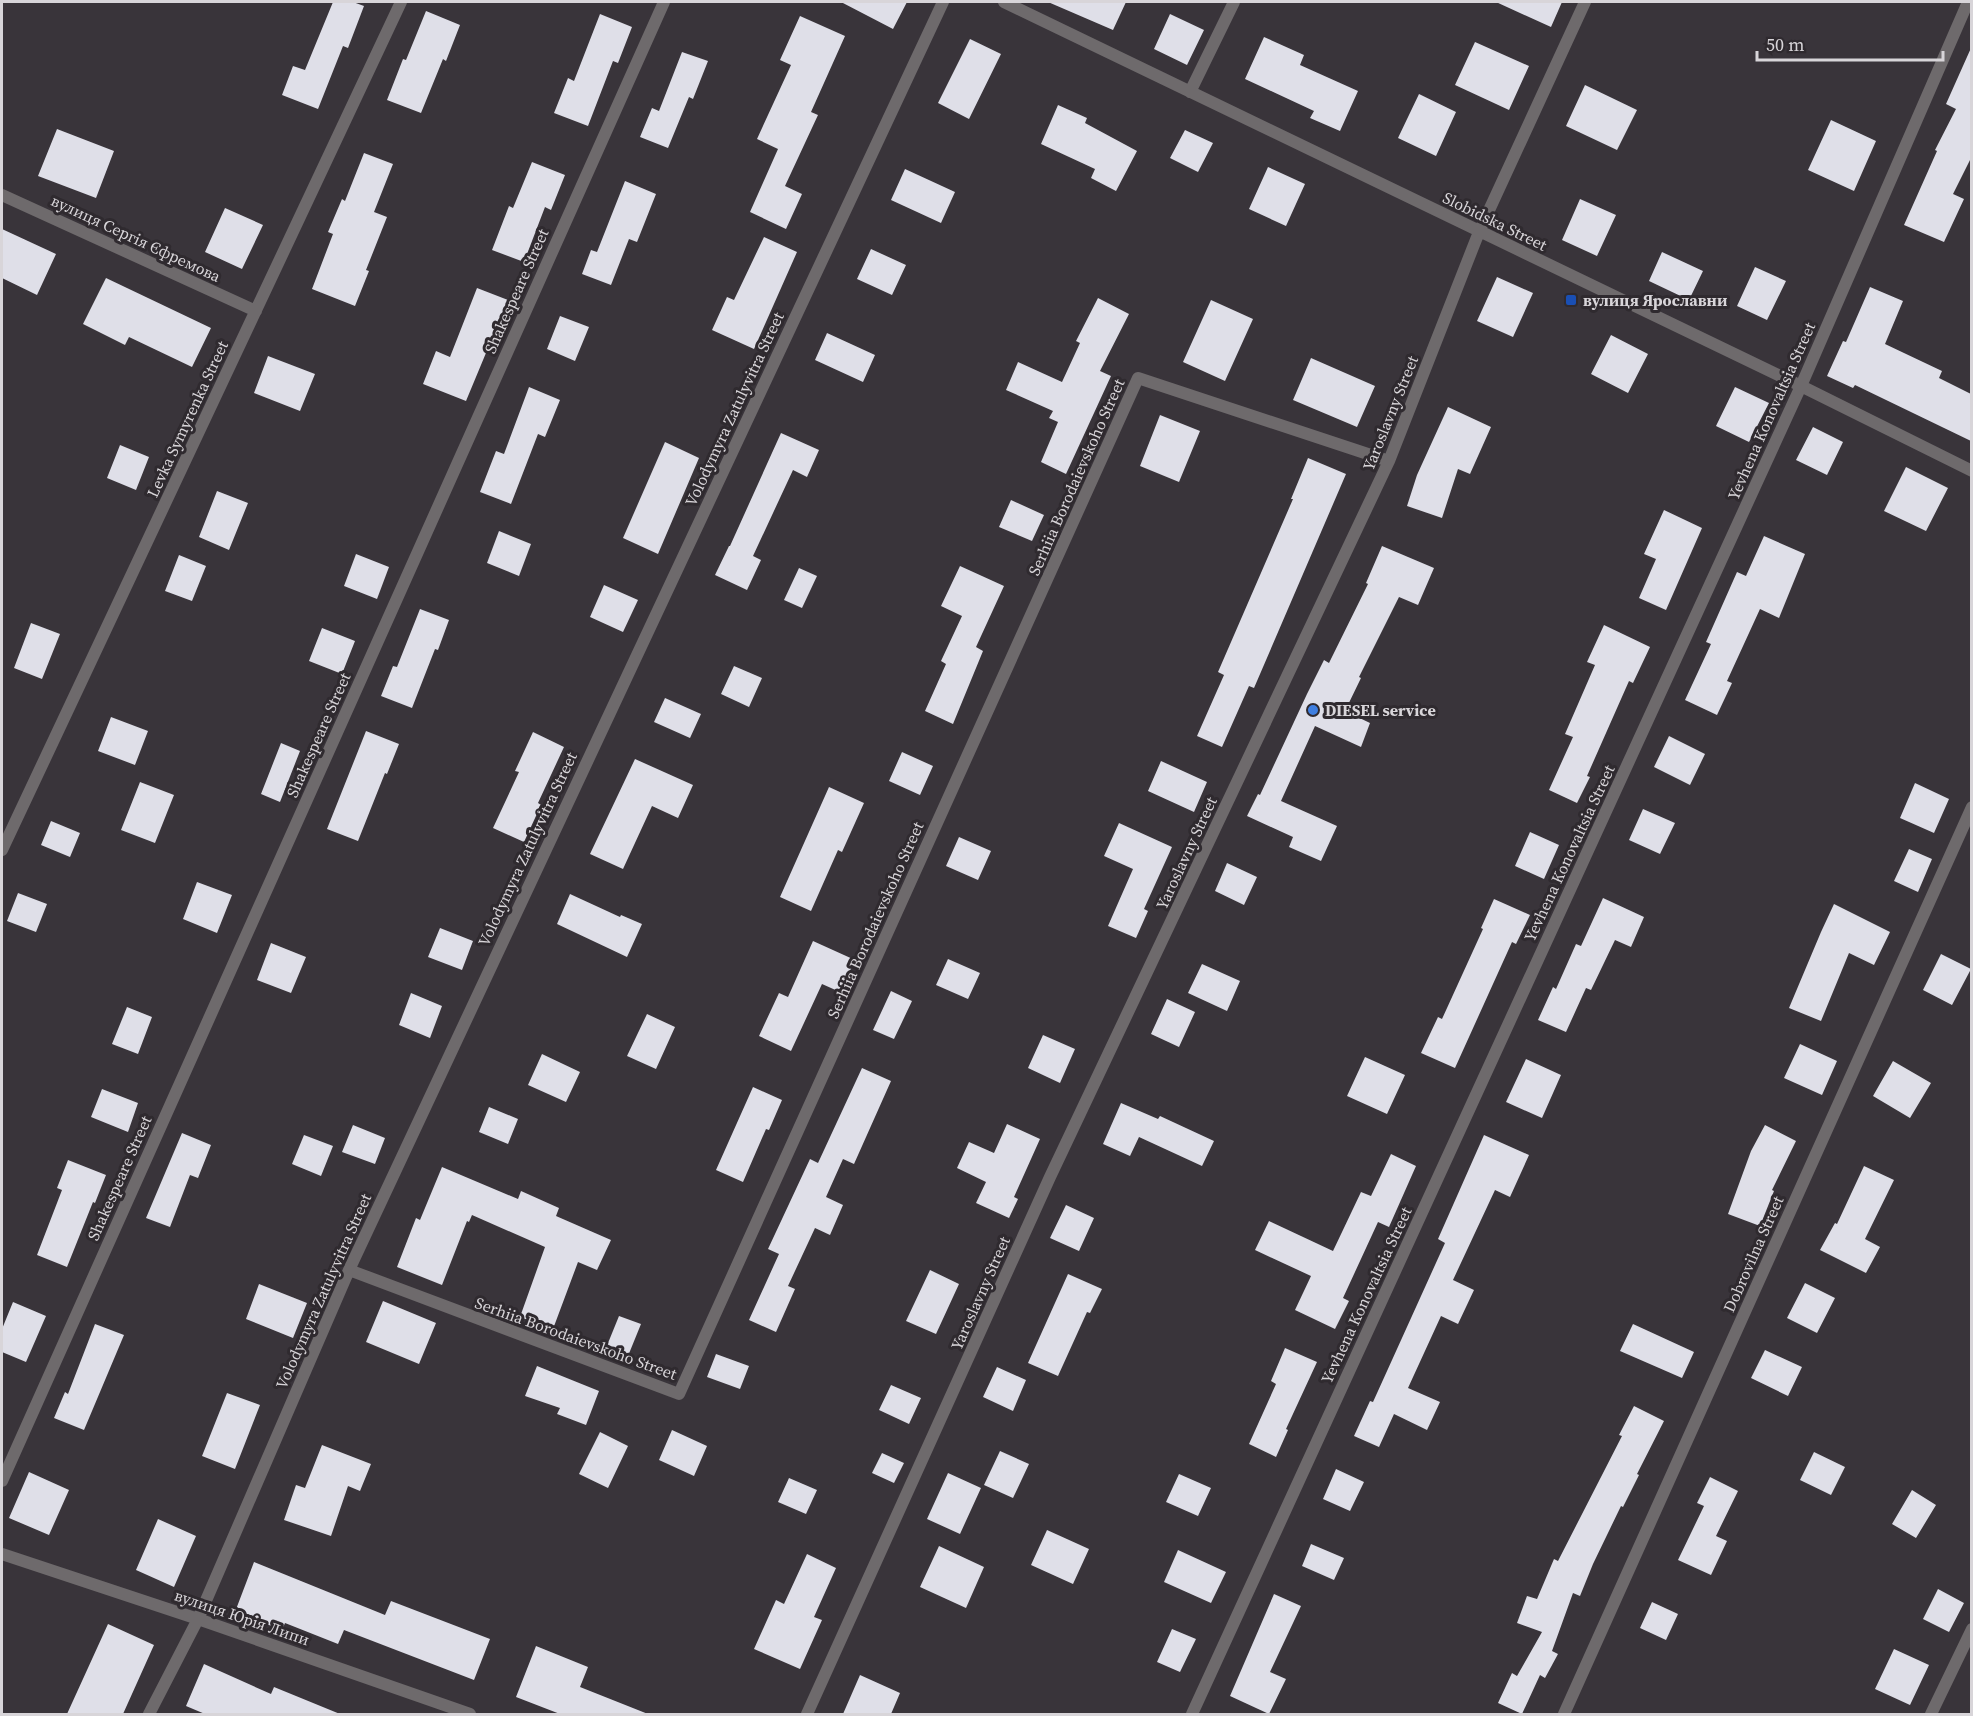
<svg xmlns="http://www.w3.org/2000/svg" width="1973" height="1716" font-family="'Source Serif 4',serif">
	<style>
		.building { fill: #dfdfe8 }
		.lines { fill: none; stroke-linecap: round; stroke-linejoin: round }
		.minor { stroke: #6e6a6c; stroke-width: 12 }
		.transit-dot { fill: #1a4fb4; stroke: #2f2a2f; stroke-width: 2 }
		.shop-dot { fill: #3f7fe0; stroke: #2f2a2f; stroke-width: 2 }
		.labels { text-anchor: middle; dominant-baseline: central; stroke-width: 6; stroke-linejoin: round; paint-order: stroke }
		.street-label { font-size: 16px; fill: #d8d5d9; stroke: #2f2a2f }
		.poi-label { font-size: 16px; font-weight: bold; fill: #d8d5d9; stroke: #2f2a2f; text-anchor: start }
	</style>
	<rect width="100%" height="100%" fill="#39343a"/>
	<path class="building" d="M 333,2 L 353,2 L 364,6 L 348,48 L 343,46 L 318,109 L 282,95 L 293,66 L 305,70 Z
		M 841,2 L 907,2 L 893,29 Z
		M 1048,2 L 1126,2 L 1113,30 Z
		M 1496,2 L 1562,2 L 1551,27 Z
		M 426,11 L 460,25 L 446,61 L 443,59 L 421,113 L 387,100 L 403,59 L 406,60 Z
		M 600,14 L 632,27 L 618,63 L 613,61 L 588,126 L 554,113 L 568,78 L 574,81 Z
		M 1170,14 L 1204,30 L 1187,65 L 1154,49 Z
		M 800,16 L 845,36 L 811,112 L 818,115 L 785,186 L 802,194 L 786,229 L 750,212 L 778,149 L 757,139 L 791,65 L 780,60 Z
		M 1264,37 L 1304,55 L 1300,65 L 1358,91 L 1340,131 L 1310,118 L 1314,111 L 1245,79 Z
		M 970,39 L 1001,54 L 969,119 L 938,103 Z
		M 1475,42 L 1529,66 L 1509,110 L 1455,85 Z
		M 1971,48 L 1971,158 L 1953,194 L 1964,199 L 1944,242 L 1904,225 L 1937,151 L 1935,150 L 1956,109 L 1946,104 Z
		M 682,52 L 708,61 L 693,99 L 689,97 L 668,148 L 640,137 L 652,108 L 659,111 Z
		M 1585,85 L 1637,110 L 1617,150 L 1566,126 Z
		M 1419,94 L 1456,112 L 1436,156 L 1398,138 Z
		M 1058,105 L 1087,118 L 1085,123 L 1137,151 L 1116,191 L 1091,178 L 1095,169 L 1041,144 Z
		M 1831,120 L 1876,141 L 1854,191 L 1808,170 Z
		M 57,129 L 114,151 L 96,198 L 38,176 Z
		M 1185,130 L 1213,143 L 1198,172 L 1170,158 Z
		M 364,153 L 393,164 L 374,212 L 387,217 L 366,270 L 369,271 L 355,306 L 312,289 L 333,234 L 328,232 L 342,199 L 345,201 Z
		M 532,162 L 565,175 L 551,210 L 545,207 L 524,262 L 492,250 L 509,206 L 513,208 Z
		M 1268,167 L 1305,184 L 1286,226 L 1249,209 Z
		M 905,169 L 955,192 L 941,223 L 891,200 Z
		M 625,181 L 656,194 L 637,242 L 629,239 L 611,285 L 582,274 L 591,250 L 597,252 Z
		M 1580,199 L 1616,215 L 1597,256 L 1562,240 Z
		M 225,208 L 263,225 L 242,269 L 205,252 Z
		M 2,229 L 56,254 L 37,295 L 2,278 Z
		M 764,237 L 797,252 L 754,349 L 712,330 L 727,297 L 734,300 Z
		M 871,249 L 906,265 L 892,295 L 857,279 Z
		M 1662,252 L 1703,271 L 1689,300 L 1649,281 Z
		M 1755,267 L 1786,281 L 1767,320 L 1737,306 Z
		M 1497,277 L 1533,293 L 1513,337 L 1477,321 Z
		M 106,278 L 211,328 L 192,367 L 129,337 L 125,345 L 83,324 Z
		M 1870,287 L 1903,301 L 1885,344 L 1942,371 L 1939,378 L 1971,394 L 1971,441 L 1855,385 L 1853,388 L 1827,376 L 1843,341 L 1846,342 Z
		M 477,288 L 508,300 L 466,401 L 423,384 L 436,351 L 450,357 Z
		M 1098,298 L 1129,314 L 1100,371 L 1111,376 L 1066,474 L 1041,462 L 1058,422 L 1049,418 L 1053,411 L 1006,390 L 1018,362 L 1062,382 L 1080,343 L 1076,341 Z
		M 1211,300 L 1253,319 L 1225,381 L 1183,362 Z
		M 560,316 L 589,327 L 575,361 L 547,349 Z
		M 827,333 L 875,355 L 863,382 L 815,360 Z
		M 1611,335 L 1648,354 L 1628,393 L 1591,374 Z
		M 268,356 L 315,374 L 300,411 L 254,393 Z
		M 1311,358 L 1375,386 L 1357,427 L 1293,400 Z
		M 529,387 L 560,400 L 545,437 L 538,434 L 511,504 L 480,492 L 496,451 L 504,454 Z
		M 1735,387 L 1769,403 L 1749,442 L 1716,426 Z
		M 1448,407 L 1491,427 L 1470,474 L 1458,469 L 1442,518 L 1407,506 L 1417,475 Z
		M 1160,415 L 1200,431 L 1179,482 L 1140,466 Z
		M 1813,427 L 1843,442 L 1827,475 L 1796,460 Z
		M 781,433 L 819,450 L 807,477 L 793,470 L 753,556 L 761,560 L 747,590 L 715,575 L 729,546 L 730,546 Z
		M 665,442 L 699,458 L 658,554 L 623,538 Z
		M 120,445 L 149,457 L 136,490 L 107,478 Z
		M 1308,458 L 1346,474 L 1254,688 L 1249,686 L 1222,747 L 1197,736 L 1224,675 L 1218,672 L 1293,499 L 1291,499 Z
		M 1906,467 L 1948,488 L 1926,531 L 1884,511 Z
		M 217,491 L 248,503 L 229,550 L 199,537 Z
		M 1011,500 L 1044,515 L 1032,541 L 999,527 Z
		M 1664,510 L 1702,528 L 1666,610 L 1639,598 L 1656,559 L 1644,554 Z
		M 499,531 L 531,544 L 519,576 L 487,563 Z
		M 1764,536 L 1805,554 L 1779,618 L 1760,609 L 1727,681 L 1732,683 L 1717,715 L 1685,700 L 1711,644 L 1706,642 L 1737,572 L 1746,576 Z
		M 1382,546 L 1434,568 L 1418,605 L 1399,597 L 1359,677 L 1361,678 L 1345,711 L 1370,723 L 1361,747 L 1315,726 L 1281,801 L 1337,826 L 1321,861 L 1289,847 L 1293,837 L 1247,816 L 1258,794 L 1260,795 L 1307,694 L 1324,660 L 1329,663 L 1368,584 L 1366,583 Z
		M 356,554 L 389,567 L 377,599 L 344,586 Z
		M 179,555 L 206,566 L 192,601 L 165,591 Z
		M 960,566 L 1004,586 L 976,647 L 983,651 L 953,724 L 925,711 L 946,664 L 941,661 L 962,616 L 941,606 Z
		M 799,568 L 817,576 L 802,608 L 784,600 Z
		M 604,585 L 638,600 L 623,632 L 590,617 Z
		M 420,609 L 449,620 L 438,650 L 435,649 L 412,708 L 381,696 L 393,666 L 397,667 Z
		M 31,623 L 60,634 L 42,679 L 14,668 Z
		M 1604,625 L 1650,647 L 1633,683 L 1629,681 L 1587,776 L 1590,777 L 1577,803 L 1549,790 L 1573,737 L 1565,734 L 1595,665 L 1587,662 Z
		M 322,628 L 355,641 L 342,674 L 309,661 Z
		M 734,666 L 762,678 L 749,707 L 721,694 Z
		M 665,698 L 701,714 L 690,738 L 654,722 Z
		M 111,717 L 148,731 L 135,765 L 98,751 Z
		M 366,731 L 399,744 L 387,774 L 385,773 L 358,841 L 327,829 Z
		M 533,732 L 564,747 L 538,803 L 541,805 L 524,842 L 493,828 L 519,772 L 515,771 Z
		M 1669,736 L 1705,754 L 1690,785 L 1654,767 Z
		M 281,743 L 300,751 L 280,802 L 261,794 Z
		M 902,752 L 933,766 L 920,795 L 889,781 Z
		M 635,759 L 693,785 L 678,818 L 652,806 L 623,869 L 590,854 Z
		M 1161,761 L 1207,782 L 1194,812 L 1148,791 Z
		M 140,782 L 174,795 L 155,843 L 121,830 Z
		M 1915,783 L 1949,799 L 1934,833 L 1900,818 Z
		M 829,787 L 864,803 L 842,852 L 838,850 L 811,911 L 780,897 Z
		M 1643,809 L 1675,823 L 1660,854 L 1629,840 Z
		M 51,821 L 80,833 L 70,857 L 41,845 Z
		M 1119,823 L 1172,847 L 1144,909 L 1148,911 L 1136,938 L 1108,926 L 1133,869 L 1104,856 Z
		M 1530,832 L 1559,845 L 1544,879 L 1515,866 Z
		M 959,837 L 991,851 L 978,880 L 946,866 Z
		M 1909,849 L 1932,859 L 1918,892 L 1894,881 Z
		M 1227,863 L 1257,877 L 1244,905 L 1215,891 Z
		M 197,882 L 232,895 L 217,933 L 183,919 Z
		M 18,893 L 47,904 L 36,932 L 7,921 Z
		M 570,894 L 620,917 L 621,915 L 642,924 L 627,957 L 557,924 Z
		M 1603,898 L 1644,917 L 1631,947 L 1615,940 L 1591,990 L 1586,988 L 1566,1032 L 1538,1020 L 1553,987 L 1556,989 L 1576,944 L 1581,946 Z
		M 1494,899 L 1530,915 L 1516,944 L 1512,942 L 1455,1068 L 1421,1053 L 1438,1017 L 1442,1019 L 1483,929 L 1481,928 Z
		M 1834,904 L 1890,932 L 1874,965 L 1849,953 L 1821,1021 L 1789,1008 L 1821,932 Z
		M 440,928 L 473,941 L 462,970 L 428,957 Z
		M 813,941 L 855,960 L 840,992 L 822,984 L 791,1051 L 759,1036 L 779,993 L 788,997 Z
		M 271,943 L 306,957 L 291,993 L 257,980 Z
		M 1941,954 L 1971,969 L 1952,1005 L 1923,990 Z
		M 948,959 L 980,973 L 968,999 L 936,985 Z
		M 1202,964 L 1240,981 L 1227,1011 L 1188,993 Z
		M 891,991 L 912,1001 L 894,1039 L 873,1030 Z
		M 411,993 L 442,1006 L 430,1038 L 399,1025 Z
		M 1167,999 L 1195,1012 L 1179,1047 L 1151,1034 Z
		M 127,1007 L 152,1017 L 138,1054 L 112,1044 Z
		M 647,1014 L 675,1027 L 656,1069 L 627,1056 Z
		M 1043,1035 L 1075,1049 L 1060,1083 L 1028,1068 Z
		M 1800,1044 L 1837,1061 L 1822,1095 L 1784,1078 Z
		M 542,1054 L 580,1072 L 566,1102 L 528,1085 Z
		M 1365,1057 L 1405,1075 L 1387,1114 L 1347,1096 Z
		M 1526,1059 L 1561,1075 L 1542,1118 L 1506,1102 Z
		M 1893,1061 L 1931,1083 L 1910,1118 L 1873,1096 Z
		M 862,1068 L 891,1081 L 854,1164 L 843,1159 L 826,1197 L 843,1205 L 830,1235 L 815,1228 L 788,1286 L 795,1289 L 776,1332 L 749,1320 L 779,1254 L 768,1249 L 810,1159 L 818,1163 Z
		M 753,1087 L 782,1100 L 769,1130 L 766,1129 L 743,1182 L 716,1170 Z
		M 102,1089 L 138,1103 L 128,1132 L 91,1117 Z
		M 1121,1103 L 1158,1119 L 1160,1116 L 1214,1141 L 1202,1166 L 1139,1137 L 1130,1156 L 1103,1144 Z
		M 489,1107 L 518,1119 L 508,1144 L 479,1132 Z
		M 1007,1124 L 1040,1139 L 1014,1197 L 1018,1199 L 1009,1218 L 976,1203 L 986,1182 L 957,1168 L 969,1142 L 994,1153 Z
		M 353,1125 L 385,1138 L 375,1164 L 342,1152 Z
		M 1765,1125 L 1796,1141 L 1772,1190 L 1774,1191 L 1760,1226 L 1728,1214 L 1751,1151 Z
		M 182,1133 L 211,1145 L 198,1178 L 190,1175 L 170,1227 L 146,1218 Z
		M 304,1135 L 333,1146 L 321,1176 L 292,1164 Z
		M 1484,1135 L 1529,1155 L 1510,1197 L 1495,1190 L 1453,1280 L 1474,1290 L 1458,1324 L 1441,1316 L 1408,1388 L 1440,1402 L 1427,1430 L 1394,1414 L 1379,1447 L 1354,1436 L 1370,1401 L 1373,1402 L 1445,1243 L 1438,1239 Z
		M 1391,1154 L 1416,1166 L 1389,1227 L 1378,1222 L 1343,1298 L 1349,1301 L 1335,1329 L 1295,1310 L 1311,1276 L 1255,1250 L 1269,1221 L 1333,1251 L 1361,1192 L 1371,1196 Z
		M 68,1160 L 106,1175 L 95,1203 L 93,1202 L 67,1267 L 37,1255 L 62,1190 L 57,1188 Z
		M 1864,1166 L 1894,1180 L 1865,1239 L 1880,1247 L 1866,1273 L 1820,1250 L 1835,1223 L 1837,1224 Z
		M 442,1167 L 518,1199 L 521,1191 L 559,1208 L 556,1216 L 611,1240 L 597,1270 L 578,1262 L 553,1329 L 520,1317 L 545,1247 L 472,1215 L 469,1222 L 467,1221 L 442,1285 L 397,1267 L 416,1218 L 420,1220 Z
		M 1066,1205 L 1094,1218 L 1079,1251 L 1050,1238 Z
		M 930,1270 L 959,1284 L 936,1334 L 906,1321 Z
		M 1068,1274 L 1102,1289 L 1090,1313 L 1087,1312 L 1058,1376 L 1028,1363 Z
		M 1805,1283 L 1835,1298 L 1817,1333 L 1787,1318 Z
		M 259,1284 L 307,1303 L 293,1338 L 246,1319 Z
		M 383,1301 L 436,1323 L 419,1364 L 366,1342 Z
		M 13,1302 L 46,1316 L 26,1362 L 2,1352 L 2,1329 Z
		M 619,1316 L 641,1324 L 628,1356 L 606,1348 Z
		M 95,1324 L 124,1335 L 84,1430 L 54,1418 L 65,1392 L 68,1394 Z
		M 1633,1324 L 1694,1352 L 1682,1378 L 1620,1351 Z
		M 1285,1348 L 1317,1362 L 1286,1429 L 1288,1430 L 1276,1457 L 1249,1444 L 1276,1384 L 1271,1381 Z
		M 1765,1350 L 1802,1367 L 1788,1396 L 1751,1378 Z
		M 716,1354 L 749,1366 L 740,1389 L 707,1377 Z
		M 537,1366 L 599,1391 L 586,1425 L 557,1414 L 560,1408 L 525,1396 Z
		M 997,1367 L 1026,1380 L 1013,1411 L 983,1397 Z
		M 891,1385 L 921,1398 L 909,1424 L 879,1410 Z
		M 227,1393 L 260,1405 L 235,1469 L 202,1456 Z
		M 1634,1406 L 1664,1421 L 1637,1474 L 1639,1475 L 1623,1507 L 1621,1506 L 1593,1564 L 1580,1596 L 1573,1593 L 1552,1651 L 1558,1654 L 1545,1678 L 1540,1675 L 1522,1714 L 1498,1703 L 1512,1673 L 1517,1676 L 1542,1632 L 1517,1623 L 1527,1596 L 1537,1599 L 1554,1559 L 1558,1561 L 1622,1436 L 1619,1435 Z
		M 672,1430 L 707,1446 L 694,1476 L 659,1460 Z
		M 600,1432 L 628,1446 L 608,1488 L 579,1474 Z
		M 322,1445 L 371,1464 L 360,1491 L 348,1486 L 331,1536 L 284,1520 L 296,1485 L 305,1488 Z
		M 1000,1451 L 1029,1464 L 1013,1498 L 984,1485 Z
		M 1814,1452 L 1845,1467 L 1831,1495 L 1800,1480 Z
		M 882,1453 L 904,1463 L 894,1483 L 872,1473 Z
		M 1336,1469 L 1364,1482 L 1350,1511 L 1323,1499 Z
		M 29,1472 L 69,1490 L 49,1535 L 9,1518 Z
		M 948,1473 L 981,1488 L 960,1534 L 927,1519 Z
		M 1179,1474 L 1211,1488 L 1198,1516 L 1166,1502 Z
		M 1710,1477 L 1738,1491 L 1716,1536 L 1727,1541 L 1711,1575 L 1678,1560 L 1704,1506 L 1697,1503 Z
		M 789,1478 L 817,1490 L 806,1514 L 778,1502 Z
		M 1912,1490 L 1936,1505 L 1916,1538 L 1892,1524 Z
		M 158,1519 L 196,1536 L 174,1587 L 136,1570 Z
		M 1047,1530 L 1089,1549 L 1073,1584 L 1031,1565 Z
		M 1311,1544 L 1344,1558 L 1334,1580 L 1302,1566 Z
		M 939,1546 L 984,1567 L 966,1608 L 920,1587 Z
		M 1178,1550 L 1226,1572 L 1211,1603 L 1164,1582 Z
		M 807,1554 L 836,1568 L 814,1617 L 822,1620 L 800,1669 L 754,1649 L 776,1600 L 784,1604 Z
		M 254,1562 L 385,1615 L 391,1601 L 490,1639 L 474,1680 L 344,1630 L 338,1644 L 285,1623 L 282,1630 L 235,1612 Z
		M 1938,1589 L 1964,1603 L 1949,1632 L 1923,1619 Z
		M 1274,1594 L 1301,1606 L 1270,1672 L 1286,1679 L 1269,1714 L 1230,1696 Z
		M 1652,1602 L 1678,1614 L 1666,1640 L 1640,1628 Z
		M 108,1624 L 154,1645 L 123,1714 L 67,1714 Z
		M 1172,1629 L 1196,1639 L 1180,1672 L 1157,1662 Z
		M 536,1646 L 588,1667 L 580,1687 L 648,1714 L 560,1714 L 516,1697 Z
		M 1894,1649 L 1929,1665 L 1910,1705 L 1875,1689 Z
		M 204,1664 L 271,1694 L 274,1687 L 340,1714 L 205,1714 L 186,1706 Z
		M 860,1675 L 900,1693 L 891,1714 L 843,1714 Z"/>
	<g class="lines">
		<path class="minor" d="M 1004,2 L 1801,386 L 1972,471
			M 1190,92 L 1234,2
			M 2,195 L 256,311
			M 2,850 L 401,2
			M 349,1270 L 679,1394 L 1138,378 L 1389,461
			M 2,1481 L 664,2
			M 2,1554 L 198,1619 L 470,1714
			M 149,1714 L 198,1619 L 349,1270 L 943,2
			M 807,1714 L 1050,1177 L 1389,461 L 1479,232 L 1585,2
			M 1192,1714 L 1801,386 L 1968,2
			M 1564,1714 L 1972,807
			M 1931,1714 L 1972,1629"/>
	</g>
	<rect class="transit-dot" x="1565" y="294" width="12" height="12" rx="3"/>
	<circle class="shop-dot" cx="1313" cy="710" r="6"/>
	<g class="labels">
		<g class="street-label">
			<text transform="translate(1495 221) rotate(26)">Slobidska Street</text>
			<text transform="translate(136 238) rotate(25)">вулиця Сергія Єфремова</text>
			<text transform="translate(516 291) rotate(-66)">Shakespeare Street</text>
			<text transform="translate(734 409) rotate(-65)">Volodymyra Zatulyvitra Street</text>
			<text transform="translate(1771 411) rotate(-66)">Yevhena Konovaltsia Street</text>
			<text transform="translate(1390 413) rotate(-68)">Yaroslavny Street</text>
			<text transform="translate(187 419) rotate(-65)">Levka Symyrenka Street</text>
			<text transform="translate(1076 477) rotate(-66)">Serhiia Borodaievskoho Street</text>
			<text transform="translate(318 735) rotate(-66)">Shakespeare Street</text>
			<text transform="translate(527 849) rotate(-65)">Volodymyra Zatulyvitra Street</text>
			<text transform="translate(1186 853) rotate(-65)">Yaroslavny Street</text>
			<text transform="translate(1569 853) rotate(-65)">Yevhena Konovaltsia Street</text>
			<text transform="translate(875 920) rotate(-66)">Serhiia Borodaievskoho Street</text>
			<text transform="translate(119 1178) rotate(-66)">Shakespeare Street</text>
			<text transform="translate(1753 1254) rotate(-66)">Dobrovilna Street</text>
			<text transform="translate(323 1291) rotate(-66)">Volodymyra Zatulyvitra Street</text>
			<text transform="translate(980 1293) rotate(-66)">Yaroslavny Street</text>
			<text transform="translate(1366 1295) rotate(-65)">Yevhena Konovaltsia Street</text>
			<text transform="translate(576 1338) rotate(20)">Serhiia Borodaievskoho Street</text>
			<text transform="translate(242 1617) rotate(19)">вулиця Юрія Липи</text>
		</g>
		<g class="poi-label">
			<text x="1583" y="300">вулиця Ярославни</text>
			<text x="1325" y="710">DIESEL service</text>
		</g>
	</g>
	<rect width="1973" height="1716" fill="none" stroke="#d8d5d9" stroke-width="6"/>
	<path d="M1757 51v9h186v-9" fill="none" stroke="#d8d5d9" stroke-width="3"/>
	<text x="1766" y="51" font-size="18" fill="#d8d5d9" stroke="#2f2a2f" stroke-width="4.5" paint-order="stroke">50 m</text>
</svg>
